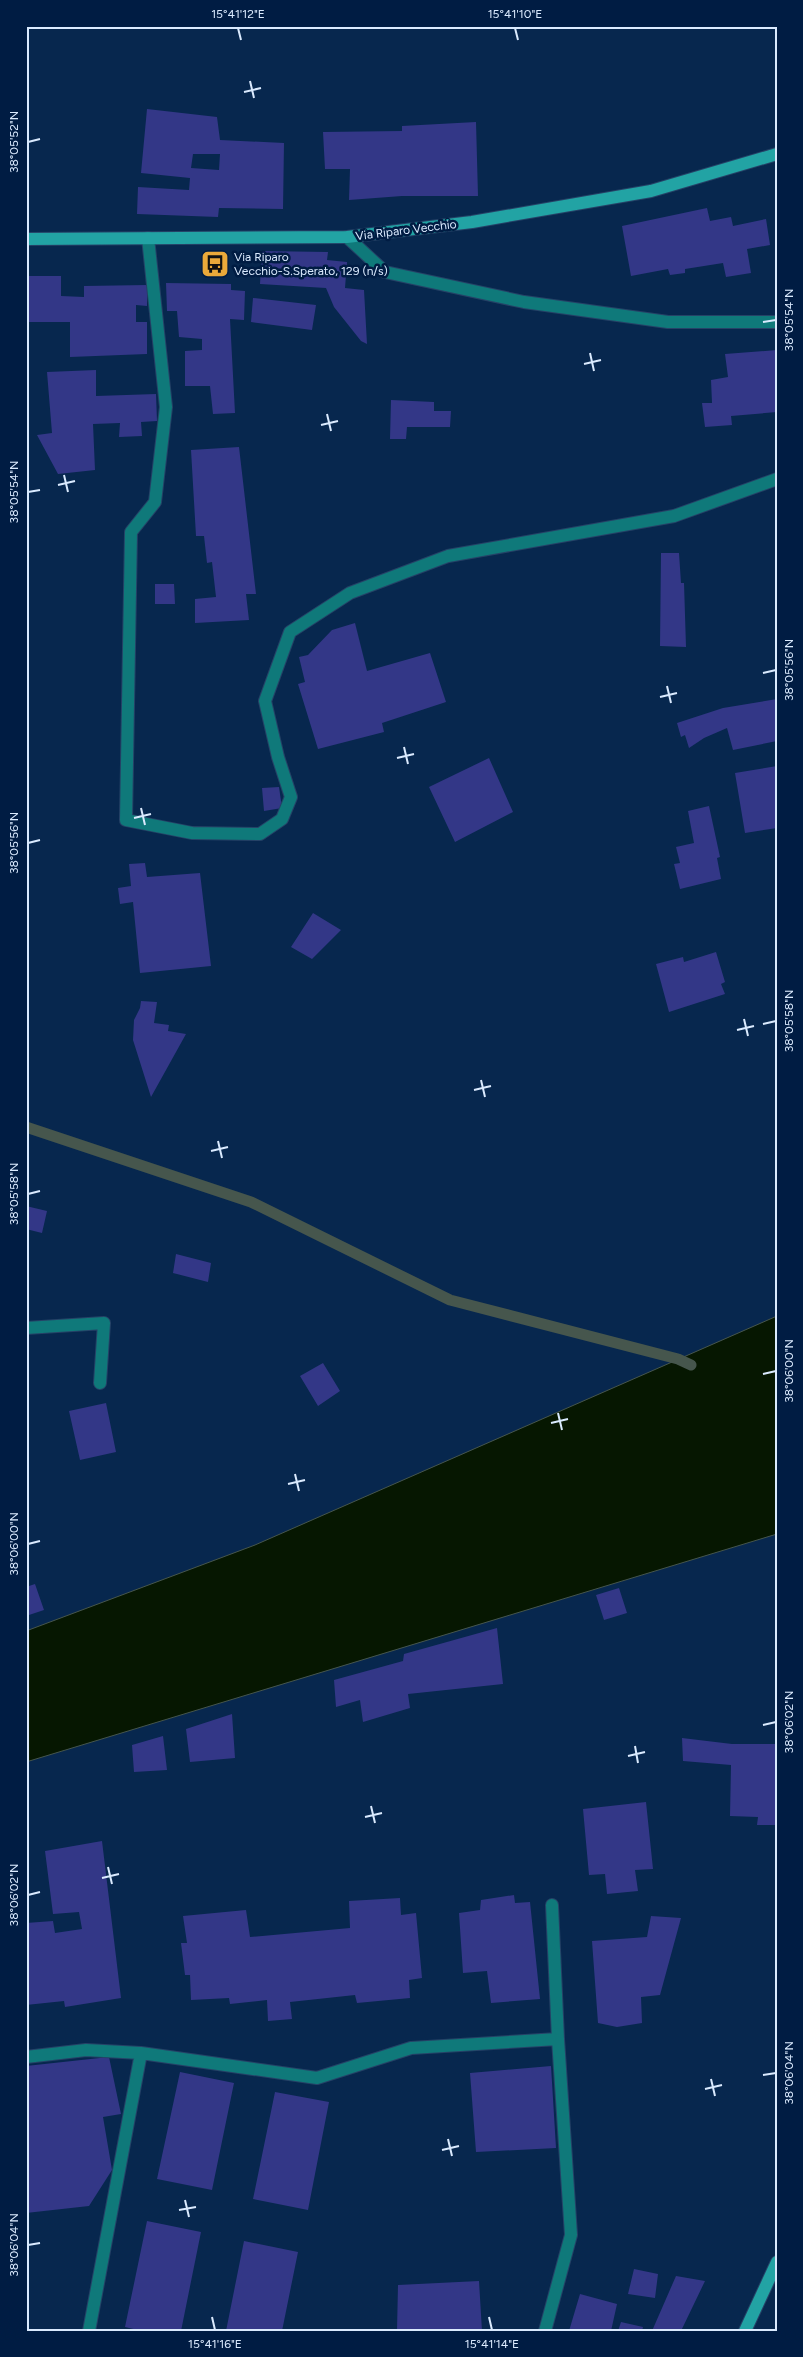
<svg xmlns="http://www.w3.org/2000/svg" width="803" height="2357" font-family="Figtree,sans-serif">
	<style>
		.water { fill: #061701; stroke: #46564d }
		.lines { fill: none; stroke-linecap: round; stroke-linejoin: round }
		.stream { stroke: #46564d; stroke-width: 11 }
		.building { fill: #333787; fill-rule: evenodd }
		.street-casing { stroke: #254267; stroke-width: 14 }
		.secondary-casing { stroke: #254267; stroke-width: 14 }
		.street { stroke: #0f797a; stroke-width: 12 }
		.secondary { stroke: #22a3a4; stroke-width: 12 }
		.ticks { fill: none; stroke: #daeafe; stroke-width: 2 }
		.labels { text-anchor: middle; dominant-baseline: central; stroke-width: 5; stroke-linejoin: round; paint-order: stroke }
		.street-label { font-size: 12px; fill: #daeafe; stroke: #001c43 }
		.poi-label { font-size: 12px; fill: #daeafe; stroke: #001c43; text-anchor: start }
		.neatline { fill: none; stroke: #daeafe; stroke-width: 2 }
		.ticks-label { font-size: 12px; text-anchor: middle; fill: #daeafe }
	</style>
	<rect width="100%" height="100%" fill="#07274e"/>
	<path class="water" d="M 777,1316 L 777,1534 L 26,1762 L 26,1631 L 255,1545 Z"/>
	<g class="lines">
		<path class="stream" d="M 26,1127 L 251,1202 L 450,1300 L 678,1359 L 691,1365"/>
	</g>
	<path class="building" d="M 147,109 L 217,117 L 220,140 L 284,143 L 283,209 L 219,208 L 218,217 L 137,214 L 138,187 L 189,190 L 190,178 L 141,173 ZM 193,154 L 220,154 L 219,170 L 191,168 Z
		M 476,122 L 478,196 L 402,196 L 349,200 L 350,169 L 325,169 L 323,132 L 402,131 L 402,126 Z
		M 707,208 L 710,221 L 731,217 L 733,226 L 766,219 L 770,245 L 747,249 L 751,273 L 726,277 L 723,263 L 685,269 L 685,273 L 670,275 L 668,269 L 631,276 L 622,226 Z
		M 262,251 L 328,252 L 327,260 L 347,262 L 345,288 L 364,290 L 367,344 L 361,341 L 334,307 L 326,288 L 260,284 Z
		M 26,276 L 61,276 L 61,296 L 84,297 L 84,286 L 147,285 L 147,306 L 136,305 L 136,322 L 147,322 L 147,354 L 70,357 L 70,322 L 26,322 Z
		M 166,283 L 231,284 L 231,290 L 245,291 L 244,320 L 230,319 L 235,413 L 213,414 L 210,386 L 185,386 L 185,351 L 202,350 L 202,339 L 179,337 L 177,311 L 167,311 Z
		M 253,298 L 316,305 L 312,330 L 251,322 Z
		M 777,350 L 777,412 L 731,416 L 732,425 L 705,427 L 702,403 L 712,403 L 711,380 L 728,377 L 725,354 Z
		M 96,370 L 96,396 L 156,394 L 157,421 L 141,422 L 142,436 L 119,437 L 120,423 L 93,424 L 95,470 L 58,474 L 37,435 L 52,433 L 47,372 Z
		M 391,400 L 434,402 L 434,411 L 451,411 L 450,427 L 407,427 L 406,439 L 390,439 Z
		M 239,447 L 256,594 L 246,594 L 249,620 L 195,623 L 195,599 L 216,597 L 212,562 L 207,563 L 204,536 L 196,536 L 191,450 Z
		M 661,553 L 679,553 L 681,583 L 684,583 L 686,647 L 660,646 Z
		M 155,584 L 174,584 L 175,604 L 155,604 Z
		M 355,623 L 367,671 L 430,653 L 446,702 L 382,723 L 384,732 L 318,749 L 298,684 L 305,682 L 299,657 L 308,655 L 332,630 Z
		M 777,699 L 777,741 L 733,750 L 727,728 L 704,738 L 689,748 L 685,735 L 681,737 L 677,723 L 723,708 Z
		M 489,758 L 513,812 L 455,842 L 429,787 Z
		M 777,766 L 777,828 L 745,833 L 735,773 Z
		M 279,787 L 282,808 L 264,811 L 262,788 Z
		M 709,806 L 720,857 L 717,858 L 721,879 L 680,889 L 674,864 L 680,863 L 676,847 L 694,843 L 688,811 Z
		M 145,863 L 147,877 L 200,873 L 211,966 L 140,973 L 133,902 L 120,904 L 118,888 L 131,886 L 129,864 Z
		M 313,913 L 341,930 L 312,959 L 291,947 Z
		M 716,952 L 725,982 L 721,984 L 725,994 L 669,1012 L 656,964 L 683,957 L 684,962 Z
		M 141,1001 L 157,1002 L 154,1023 L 169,1025 L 168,1031 L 186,1034 L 151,1097 L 133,1040 L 134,1020 L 140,1008 Z
		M 26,1206 L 47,1211 L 42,1233 L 26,1229 Z
		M 176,1254 L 211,1263 L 208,1282 L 173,1273 Z
		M 323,1363 L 340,1391 L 318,1406 L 300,1376 Z
		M 106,1403 L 116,1452 L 80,1460 L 69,1411 Z
		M 35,1584 L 44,1610 L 26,1616 L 26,1587 Z
		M 619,1588 L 627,1613 L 604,1620 L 596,1595 Z
		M 497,1628 L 503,1684 L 408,1694 L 410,1708 L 363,1722 L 360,1700 L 336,1707 L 334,1680 L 403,1661 L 404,1654 Z
		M 232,1714 L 235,1758 L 190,1762 L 186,1729 Z
		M 163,1736 L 167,1770 L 134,1772 L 132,1745 Z
		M 682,1738 L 732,1744 L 777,1744 L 777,1825 L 757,1825 L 758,1817 L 730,1816 L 731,1765 L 683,1761 Z
		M 646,1802 L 653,1869 L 635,1870 L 638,1891 L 607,1894 L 605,1874 L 589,1875 L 583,1809 Z
		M 102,1841 L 121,1998 L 65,2007 L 64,2001 L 26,2005 L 26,1923 L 53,1921 L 55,1933 L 82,1929 L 79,1912 L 53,1914 L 45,1851 Z
		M 514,1895 L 515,1903 L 530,1902 L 540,1999 L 491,2003 L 487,1971 L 463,1973 L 459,1913 L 480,1910 L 481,1900 Z
		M 400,1898 L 401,1915 L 416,1913 L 422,1978 L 409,1980 L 410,1998 L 357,2003 L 355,1995 L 290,2002 L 292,2019 L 268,2021 L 267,2000 L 230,2004 L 229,1998 L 191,2000 L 190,1975 L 185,1975 L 181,1943 L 187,1943 L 183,1916 L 246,1910 L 250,1937 L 350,1928 L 349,1901 Z
		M 651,1916 L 681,1918 L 660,1995 L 641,1997 L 642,2023 L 617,2027 L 598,2023 L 592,1941 L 647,1937 Z
		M 109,2057 L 121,2114 L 103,2117 L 112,2170 L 89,2206 L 26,2213 L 26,2066 Z
		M 551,2066 L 556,2148 L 476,2152 L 470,2073 Z
		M 180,2072 L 234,2083 L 212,2190 L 157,2179 Z
		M 275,2092 L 329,2102 L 308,2210 L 253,2199 Z
		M 147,2221 L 201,2232 L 181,2331 L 142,2331 L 125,2327 Z
		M 244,2241 L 298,2252 L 282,2331 L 226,2331 Z
		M 634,2269 L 658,2274 L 655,2298 L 628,2294 Z
		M 676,2276 L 705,2281 L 681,2331 L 652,2331 Z
		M 479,2281 L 482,2331 L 397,2331 L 398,2285 Z
		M 580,2294 L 617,2304 L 611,2331 L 569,2331 Z
		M 621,2322 L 643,2327 L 642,2331 L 618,2331 Z"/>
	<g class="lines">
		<defs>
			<path id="street" d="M 347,237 L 385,272 L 524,302 L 668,322 L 777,322
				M 148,238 L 166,407 L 155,502 L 131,532 L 126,820 L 192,833 L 260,834 L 282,819 L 291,797 L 278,757 L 265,701 L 290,632 L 350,593 L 448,556 L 674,516 L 777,479
				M 26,1328 L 104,1323 L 100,1383
				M 26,2057 L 86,2050 L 141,2053 L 317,2078 L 411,2048 L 558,2039 L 552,1905
				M 89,2331 L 141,2053
				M 545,2331 L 571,2235 L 558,2039"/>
			<path id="secondary" d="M 26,239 L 347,237 L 472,222 L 651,191 L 777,154
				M 745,2331 L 777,2262"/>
		</defs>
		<use href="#street" class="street-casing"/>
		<use href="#secondary" class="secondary-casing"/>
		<use href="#street" class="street"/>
		<use href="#secondary" class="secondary"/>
	</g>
	<path class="ticks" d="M 238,28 L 241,40M 515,28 L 518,40M 250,81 L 254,98M 244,92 L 261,88M 28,142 L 40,139M 763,322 L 776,320M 590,353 L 594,371M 584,364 L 601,360M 327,414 L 331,431M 321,425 L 338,421M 64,475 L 68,492M 58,485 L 75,481M 28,492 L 40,490M 763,673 L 776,670M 667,686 L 671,703M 660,697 L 677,693M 404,747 L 408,764M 397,758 L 414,754M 141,808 L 145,825M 134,818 L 151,814M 28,843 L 40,840M 744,1019 L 748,1036M 763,1024 L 776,1021M 737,1030 L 754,1026M 481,1080 L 485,1097M 474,1090 L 491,1086M 218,1141 L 222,1158M 211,1151 L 228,1147M 28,1194 L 40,1191M 763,1374 L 776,1371M 558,1413 L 562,1430M 551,1423 L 568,1419M 295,1474 L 299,1491M 288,1484 L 305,1480M 28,1544 L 40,1541M 763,1725 L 776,1722M 635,1746 L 638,1763M 628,1756 L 645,1752M 371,1806 L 375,1823M 365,1817 L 382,1813M 108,1867 L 112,1884M 102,1878 L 119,1874M 28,1895 L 40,1892M 763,2075 L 776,2073M 711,2079 L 715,2096M 705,2089 L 722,2085M 448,2139 L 452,2156M 442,2150 L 459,2146M 185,2200 L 189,2217M 179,2210 L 196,2207M 28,2245 L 40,2243M 212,2317 L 215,2330M 489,2317 L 492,2330"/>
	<defs>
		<symbol id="bus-square" viewBox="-11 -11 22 22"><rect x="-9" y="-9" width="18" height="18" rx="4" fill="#eba93a" stroke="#001c43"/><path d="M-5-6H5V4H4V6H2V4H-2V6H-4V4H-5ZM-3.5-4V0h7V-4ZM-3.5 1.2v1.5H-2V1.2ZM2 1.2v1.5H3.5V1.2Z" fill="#111"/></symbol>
	</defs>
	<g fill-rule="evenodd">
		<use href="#bus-square" x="199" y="248" width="32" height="32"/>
	</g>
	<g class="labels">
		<g class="street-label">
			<text transform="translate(406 230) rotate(-7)">Via Riparo Vecchio</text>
		</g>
		<g class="poi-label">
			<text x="234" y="257">Via Riparo<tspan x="234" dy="14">Vecchio-S.Sperato, 129 (n/s)</tspan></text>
		</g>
	</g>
	<rect width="803" height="2357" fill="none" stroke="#001c43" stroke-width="55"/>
	<rect x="28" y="28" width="748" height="2302" class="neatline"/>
	<g class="ticks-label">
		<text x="238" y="18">15°41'12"E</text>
		<text x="515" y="18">15°41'10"E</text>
		<text transform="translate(14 142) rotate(-90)" y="4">38°05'52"N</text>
		<text transform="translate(789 320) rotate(-90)" y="4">38°05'54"N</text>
		<text transform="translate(14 492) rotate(-90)" y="4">38°05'54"N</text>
		<text transform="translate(789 670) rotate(-90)" y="4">38°05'56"N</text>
		<text transform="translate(14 843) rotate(-90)" y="4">38°05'56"N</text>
		<text transform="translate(789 1021) rotate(-90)" y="4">38°05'58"N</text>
		<text transform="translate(14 1194) rotate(-90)" y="4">38°05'58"N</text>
		<text transform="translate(789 1371) rotate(-90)" y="4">38°06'00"N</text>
		<text transform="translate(14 1544) rotate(-90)" y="4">38°06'00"N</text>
		<text transform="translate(789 1722) rotate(-90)" y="4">38°06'02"N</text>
		<text transform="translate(14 1895) rotate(-90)" y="4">38°06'02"N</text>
		<text transform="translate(789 2073) rotate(-90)" y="4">38°06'04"N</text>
		<text transform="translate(14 2245) rotate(-90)" y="4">38°06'04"N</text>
		<text x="215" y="2348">15°41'16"E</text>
		<text x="492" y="2348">15°41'14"E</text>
	</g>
</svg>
